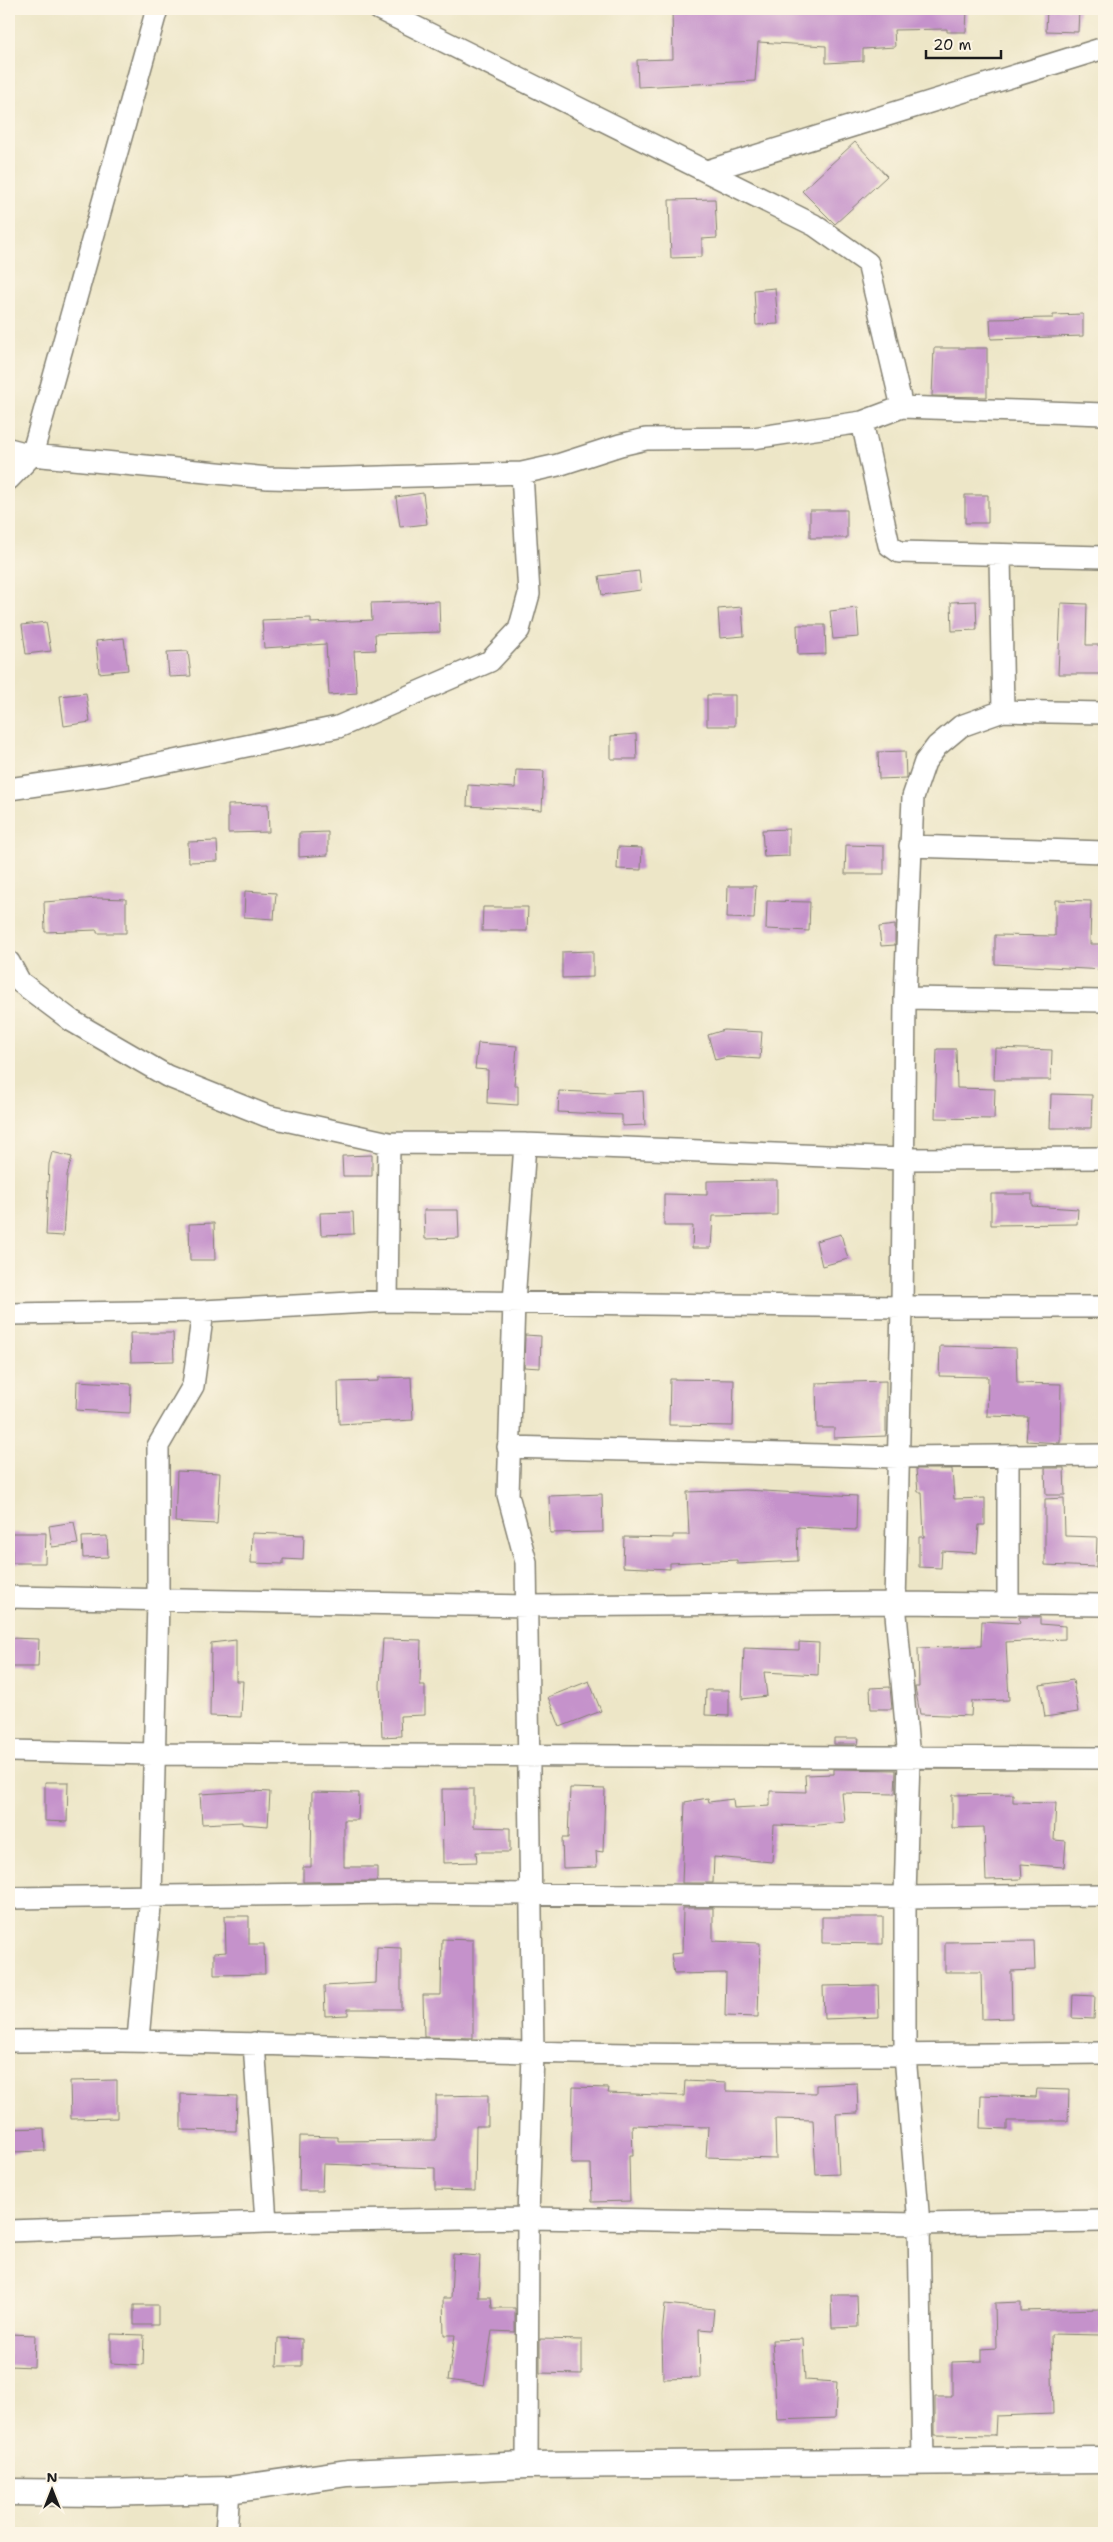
<svg xmlns="http://www.w3.org/2000/svg" width="1113" height="2542" font-family="'Shantell Sans',sans-serif">
	<style>
		.building { fill: #c592cb }
		.lines { fill: none; stroke-linecap: round; stroke-linejoin: round }
		.minor-casing { stroke: #848172; stroke-width: 24 }
		.tertiary-casing { stroke: #848172; stroke-width: 29 }
		.minor { stroke: #fff; stroke-width: 21 }
		.tertiary { stroke: #fff; stroke-width: 26 }
	</style>
	<rect width="100%" height="100%" fill="#fcf5e5"/>
	<filter id="ink" filterUnits="userSpaceOnUse"><feTurbulence type="fractalNoise" baseFrequency=".02" numOctaves="2"/><feDisplacementMap in="SourceGraphic" scale="10" xChannelSelector="R" yChannelSelector="G"/><feConvolveMatrix kernelMatrix="1 2 1 2 8 2 1 2 1" color-interpolation-filters="sRGB"/></filter>
	<filter id="wash" filterUnits="userSpaceOnUse"><feTurbulence type="fractalNoise" baseFrequency=".0096" numOctaves="4" result="noise"/><feDisplacementMap in="SourceGraphic" scale="20" xChannelSelector="R" yChannelSelector="G"/><feGaussianBlur stdDeviation="1.12" result="paint"/><feColorMatrix in="noise" values="0 0 0 0 0 0 0 0 0 0 0 0 0 0 0 0 0 1.4 0 .05"/><feComposite in="paint" operator="in"/></filter>
	<g filter="url(#wash)">
		<rect width="100%" height="100%" fill="#ede6c7"/>
		<g id="blocks">
			<path class="building" d="M 672,9 L 825,12 L 825,9 L 967,9 L 966,32 L 947,32 L 947,29 L 894,30 L 895,47 L 863,49 L 863,61 L 826,63 L 826,46 L 758,42 L 755,81 L 638,87 L 637,60 L 673,59 Z
				M 1047,9 L 1079,9 L 1078,32 L 1046,31 Z
				M 855,142 L 887,176 L 835,224 L 802,191 Z
				M 715,199 L 717,238 L 702,239 L 702,257 L 671,258 L 669,200 Z
				M 775,288 L 778,324 L 756,325 L 754,290 Z
				M 1083,314 L 1083,336 L 991,339 L 990,319 L 1053,318 L 1053,315 Z
				M 934,348 L 987,348 L 987,397 L 932,396 Z
				M 423,493 L 427,524 L 400,527 L 396,497 Z
				M 965,495 L 988,495 L 988,523 L 965,523 Z
				M 810,510 L 847,510 L 847,538 L 810,538 Z
				M 639,571 L 641,590 L 602,595 L 599,576 Z
				M 439,601 L 440,632 L 375,634 L 376,650 L 354,651 L 357,693 L 329,695 L 326,644 L 264,648 L 262,620 L 311,618 L 311,623 L 372,620 L 371,603 Z
				M 976,601 L 977,630 L 952,631 L 951,602 Z
				M 1061,603 L 1087,604 L 1086,645 L 1104,645 L 1104,674 L 1058,674 Z
				M 742,607 L 744,636 L 720,638 L 718,609 Z
				M 857,608 L 859,637 L 833,639 L 830,611 Z
				M 46,622 L 51,651 L 26,654 L 22,625 Z
				M 797,625 L 825,625 L 826,654 L 798,655 Z
				M 124,638 L 128,670 L 99,673 L 96,641 Z
				M 188,651 L 191,676 L 169,677 L 167,652 Z
				M 86,693 L 90,722 L 64,726 L 60,696 Z
				M 707,695 L 735,695 L 735,726 L 707,726 Z
				M 636,734 L 637,759 L 611,759 L 611,736 Z
				M 905,751 L 906,778 L 879,779 L 878,752 Z
				M 516,770 L 544,771 L 542,810 L 467,806 L 468,785 L 515,788 Z
				M 268,804 L 269,832 L 228,833 L 228,805 Z
				M 789,829 L 789,856 L 764,857 L 762,830 Z
				M 328,832 L 328,855 L 299,857 L 299,833 Z
				M 217,841 L 218,861 L 189,862 L 188,842 Z
				M 846,845 L 884,846 L 884,874 L 845,874 Z
				M 618,847 L 642,848 L 641,870 L 617,869 Z
				M 728,886 L 756,886 L 754,919 L 727,918 Z
				M 245,891 L 276,893 L 274,919 L 244,917 Z
				M 98,898 L 126,899 L 126,933 L 97,933 L 97,930 L 45,932 L 44,902 Z
				M 1055,900 L 1091,901 L 1090,944 L 1104,944 L 1104,970 L 995,964 L 995,935 L 1055,936 Z
				M 767,901 L 810,902 L 809,931 L 766,929 Z
				M 483,907 L 528,907 L 527,931 L 482,931 Z
				M 895,925 L 895,945 L 881,946 L 879,927 Z
				M 593,951 L 593,977 L 562,978 L 562,952 Z
				M 724,1030 L 762,1032 L 760,1059 L 727,1057 L 715,1060 L 708,1035 Z
				M 478,1043 L 517,1046 L 514,1085 L 518,1085 L 518,1105 L 487,1103 L 488,1070 L 475,1069 Z
				M 995,1048 L 1052,1050 L 1051,1080 L 994,1080 Z
				M 937,1049 L 956,1049 L 957,1088 L 995,1089 L 994,1119 L 935,1118 Z
				M 559,1091 L 606,1093 L 643,1091 L 645,1125 L 622,1126 L 622,1115 L 558,1112 Z
				M 1051,1094 L 1092,1095 L 1091,1128 L 1050,1128 Z
				M 52,1152 L 72,1157 L 67,1175 L 63,1236 L 46,1235 L 49,1164 Z
				M 372,1155 L 372,1176 L 343,1176 L 342,1156 Z
				M 777,1180 L 777,1215 L 713,1216 L 711,1248 L 692,1248 L 693,1226 L 664,1226 L 664,1194 L 707,1195 L 707,1181 Z
				M 991,1194 L 1032,1194 L 1032,1206 L 1078,1209 L 1077,1224 L 991,1225 Z
				M 424,1210 L 458,1210 L 459,1238 L 425,1239 Z
				M 353,1212 L 354,1234 L 321,1235 L 320,1213 Z
				M 214,1223 L 215,1260 L 190,1260 L 189,1224 Z
				M 841,1234 L 848,1259 L 822,1266 L 816,1241 Z
				M 130,1333 L 173,1333 L 174,1361 L 131,1362 Z
				M 525,1335 L 541,1336 L 540,1368 L 524,1367 Z
				M 940,1346 L 1016,1348 L 1017,1383 L 1061,1384 L 1060,1443 L 1026,1441 L 1028,1417 L 987,1416 L 988,1377 L 939,1376 Z
				M 411,1377 L 413,1420 L 339,1424 L 338,1382 L 378,1381 L 378,1378 Z
				M 670,1379 L 734,1380 L 733,1426 L 669,1425 Z
				M 77,1381 L 131,1384 L 130,1413 L 76,1410 Z
				M 886,1381 L 886,1436 L 834,1438 L 834,1428 L 817,1428 L 816,1383 Z
				M 1045,1468 L 1064,1468 L 1065,1495 L 1046,1495 Z
				M 916,1469 L 952,1469 L 954,1499 L 985,1498 L 985,1525 L 979,1525 L 977,1553 L 942,1551 L 941,1568 L 919,1567 L 919,1537 L 924,1537 L 922,1492 L 918,1492 Z
				M 177,1471 L 220,1473 L 217,1524 L 175,1522 Z
				M 745,1490 L 857,1496 L 856,1530 L 797,1527 L 798,1561 L 737,1564 L 737,1560 L 670,1563 L 670,1569 L 623,1567 L 624,1537 L 673,1538 L 673,1535 L 689,1535 L 687,1492 Z
				M 602,1494 L 603,1532 L 550,1533 L 549,1496 Z
				M 1064,1498 L 1065,1536 L 1097,1537 L 1096,1567 L 1045,1565 L 1045,1499 Z
				M 74,1522 L 78,1544 L 52,1547 L 49,1526 Z
				M 12,1533 L 46,1533 L 45,1563 L 12,1563 Z
				M 252,1533 L 304,1535 L 303,1560 L 283,1559 L 283,1564 L 251,1563 Z
				M 107,1536 L 108,1557 L 83,1558 L 82,1537 Z
				M 1019,1617 L 1040,1617 L 1040,1624 L 1065,1626 L 1065,1639 L 1006,1642 L 1009,1700 L 972,1701 L 971,1716 L 920,1714 L 915,1687 L 919,1687 L 918,1648 L 981,1646 L 982,1621 L 1020,1623 Z
				M 9,1638 L 39,1639 L 38,1667 L 9,1667 Z
				M 383,1639 L 421,1640 L 420,1685 L 425,1685 L 425,1715 L 400,1716 L 401,1736 L 382,1737 L 380,1685 Z
				M 236,1640 L 236,1681 L 243,1681 L 241,1717 L 210,1716 L 211,1643 Z
				M 799,1642 L 819,1643 L 818,1675 L 764,1672 L 767,1696 L 742,1699 L 744,1648 L 799,1650 Z
				M 1073,1680 L 1078,1712 L 1045,1717 L 1040,1685 Z
				M 589,1681 L 601,1711 L 560,1727 L 548,1697 Z
				M 890,1687 L 892,1709 L 871,1709 L 870,1688 Z
				M 706,1690 L 729,1690 L 729,1716 L 705,1715 Z
				M 834,1738 L 859,1738 L 858,1744 L 834,1744 Z
				M 834,1769 L 896,1770 L 895,1794 L 842,1793 L 845,1822 L 810,1826 L 774,1825 L 772,1862 L 714,1857 L 713,1883 L 682,1883 L 685,1802 L 708,1798 L 709,1802 L 733,1799 L 734,1808 L 770,1806 L 770,1791 L 806,1792 L 805,1775 L 834,1774 Z
				M 45,1782 L 68,1782 L 67,1822 L 45,1821 Z
				M 570,1788 L 605,1789 L 603,1852 L 596,1851 L 597,1867 L 563,1868 L 562,1838 L 568,1838 Z
				M 442,1789 L 474,1789 L 474,1827 L 510,1828 L 510,1852 L 476,1852 L 477,1862 L 443,1863 Z
				M 252,1791 L 270,1792 L 268,1826 L 242,1824 L 242,1822 L 202,1824 L 200,1794 Z
				M 312,1792 L 359,1793 L 358,1820 L 344,1820 L 344,1867 L 377,1867 L 377,1881 L 303,1882 L 303,1867 L 311,1867 Z
				M 1013,1794 L 1013,1802 L 1056,1803 L 1054,1840 L 1066,1841 L 1064,1867 L 1021,1864 L 1022,1879 L 986,1880 L 984,1827 L 952,1828 L 952,1795 Z
				M 683,1908 L 713,1908 L 713,1941 L 760,1943 L 758,2017 L 725,2016 L 726,1973 L 674,1974 L 671,1954 L 682,1953 Z
				M 225,1916 L 249,1916 L 249,1944 L 264,1944 L 265,1974 L 214,1975 L 214,1953 L 226,1952 Z
				M 822,1917 L 883,1917 L 883,1944 L 822,1943 Z
				M 442,1939 L 473,1940 L 473,2038 L 424,2037 L 423,1995 L 441,1995 Z
				M 1034,1941 L 1035,1970 L 1011,1971 L 1012,2018 L 982,2019 L 981,1972 L 945,1972 L 945,1942 Z
				M 377,1947 L 401,1948 L 401,2009 L 348,2009 L 348,2015 L 325,2016 L 324,1986 L 376,1983 Z
				M 878,1985 L 879,2017 L 824,2019 L 823,1986 Z
				M 1073,1995 L 1095,1996 L 1094,2019 L 1072,2018 Z
				M 117,2080 L 117,2118 L 71,2119 L 70,2081 Z
				M 685,2081 L 726,2083 L 726,2091 L 816,2093 L 816,2085 L 857,2083 L 858,2113 L 836,2114 L 839,2174 L 816,2175 L 813,2120 L 775,2119 L 776,2159 L 706,2157 L 708,2127 L 632,2125 L 633,2156 L 629,2156 L 630,2201 L 592,2202 L 591,2164 L 571,2164 L 573,2087 L 609,2088 L 608,2093 L 684,2096 Z
				M 1037,2089 L 1069,2090 L 1068,2121 L 1007,2121 L 1007,2129 L 980,2128 L 981,2095 L 1036,2097 Z
				M 181,2094 L 237,2096 L 236,2131 L 181,2130 Z
				M 488,2095 L 488,2126 L 476,2126 L 475,2191 L 435,2190 L 435,2168 L 323,2164 L 322,2191 L 299,2191 L 300,2136 L 338,2137 L 338,2141 L 436,2140 L 436,2096 Z
				M 44,2128 L 45,2151 L 9,2152 L 9,2129 Z
				M 453,2254 L 480,2256 L 478,2297 L 491,2297 L 492,2308 L 515,2308 L 515,2332 L 492,2331 L 484,2385 L 448,2380 L 455,2335 L 444,2335 L 443,2298 L 451,2298 Z
				M 831,2295 L 857,2295 L 858,2327 L 832,2328 Z
				M 1021,2302 L 1021,2311 L 1101,2309 L 1101,2335 L 1051,2334 L 1053,2414 L 996,2416 L 995,2436 L 935,2435 L 935,2397 L 952,2397 L 952,2362 L 982,2361 L 982,2349 L 996,2348 L 995,2303 Z
				M 665,2304 L 714,2309 L 712,2330 L 699,2329 L 700,2378 L 663,2379 L 662,2335 Z
				M 134,2305 L 158,2305 L 158,2325 L 134,2325 Z
				M 9,2334 L 35,2335 L 34,2367 L 9,2366 Z
				M 111,2334 L 144,2335 L 143,2365 L 111,2363 Z
				M 278,2338 L 302,2339 L 302,2366 L 277,2366 Z
				M 540,2339 L 582,2340 L 582,2374 L 540,2373 Z
				M 803,2339 L 805,2380 L 837,2382 L 835,2418 L 777,2420 L 772,2340 Z"/>
		</g>
	</g>
	<g filter="url(#ink)">
		<use href="#blocks" fill-opacity="0" stroke="#848172" stroke-width="1"/>
		<g class="lines">
			<defs>
				<path id="minor" d="M 379,9 L 814,225 L 868,263 L 902,407
					M 707,171 L 1104,48
					M 862,422 L 889,545 L 899,552 L 1104,557
					M 9,449 L 32,455 L 268,478 L 308,479 L 522,473 L 558,465 L 620,445 L 646,439 L 753,438 L 862,422 L 902,407 L 1104,414
					M 9,479 L 32,455 L 157,9
					M 1000,556 L 1003,711
					M 9,789 L 106,775 L 338,727 L 490,661 L 519,630 L 529,594 L 522,473
					M 910,846 L 1104,852
					M 9,962 L 20,982 L 72,1021 L 167,1076 L 267,1116 L 389,1143 L 525,1144 L 902,1159 L 1104,1158
					M 905,998 L 1104,1001
					M 525,1144 L 514,1302 L 508,1495 L 526,1562 L 533,2052 L 528,2218 L 527,2465
					M 387,1301 L 389,1143
					M 9,1314 L 203,1311 L 387,1301 L 902,1307 L 1104,1307
					M 508,1447 L 899,1457 L 1104,1455
					M 1008,1456 L 1008,1604
					M 9,1597 L 527,1606 L 895,1603 L 1104,1605
					M 9,1751 L 153,1754 L 1104,1758
					M 9,1898 L 396,1893 L 905,1897 L 1104,1895
					M 138,2039 L 151,1896 L 158,1601 L 158,1446 L 193,1386 L 203,1311
					M 9,2041 C 183,2039 357,2048 532,2052 C 722,2057 914,2055 1104,2053
					M 254,2043 L 266,2222
					M 9,2231 L 266,2222 L 528,2218 L 919,2224 L 1104,2221
					M 923,2462 L 919,2224 L 905,2055 L 905,1897 L 909,1759 L 895,1603 L 902,1307 L 905,998 L 913,797 L 925,762 L 937,746 L 961,726 L 1003,711 L 1104,713
					M 226,2533 L 229,2490"/>
				<path id="tertiary" d="M 9,2492 L 99,2493 L 229,2490 L 347,2473 L 527,2465 L 1104,2460"/>
			</defs>
			<use href="#minor" class="minor-casing"/>
			<use href="#tertiary" class="tertiary-casing"/>
			<use href="#minor" class="minor"/>
			<use href="#tertiary" class="tertiary"/>
		</g>
	</g>
	<rect width="1113" height="2542" fill="none" stroke="#fcf5e5" stroke-width="30"/>
	<g transform="translate(52 2490)" stroke="#fcf5e5" stroke-width="4" paint-order="stroke">
	<path d="M0-4L9 19L0 12L-9 19Z" fill="#1c1c1c"/>
	<text y="-8" font-size="14" font-weight="bold" text-anchor="middle" fill="#1c1c1c">N</text>
	</g>
	<path d="M926 50v8h75v-8" fill="none" stroke="#1c1c1c" stroke-width="2.5"/>
	<text x="933" y="50" font-size="15" fill="#1c1c1c" stroke="#fcf5e5" stroke-width="4" paint-order="stroke">20 m</text>
</svg>
